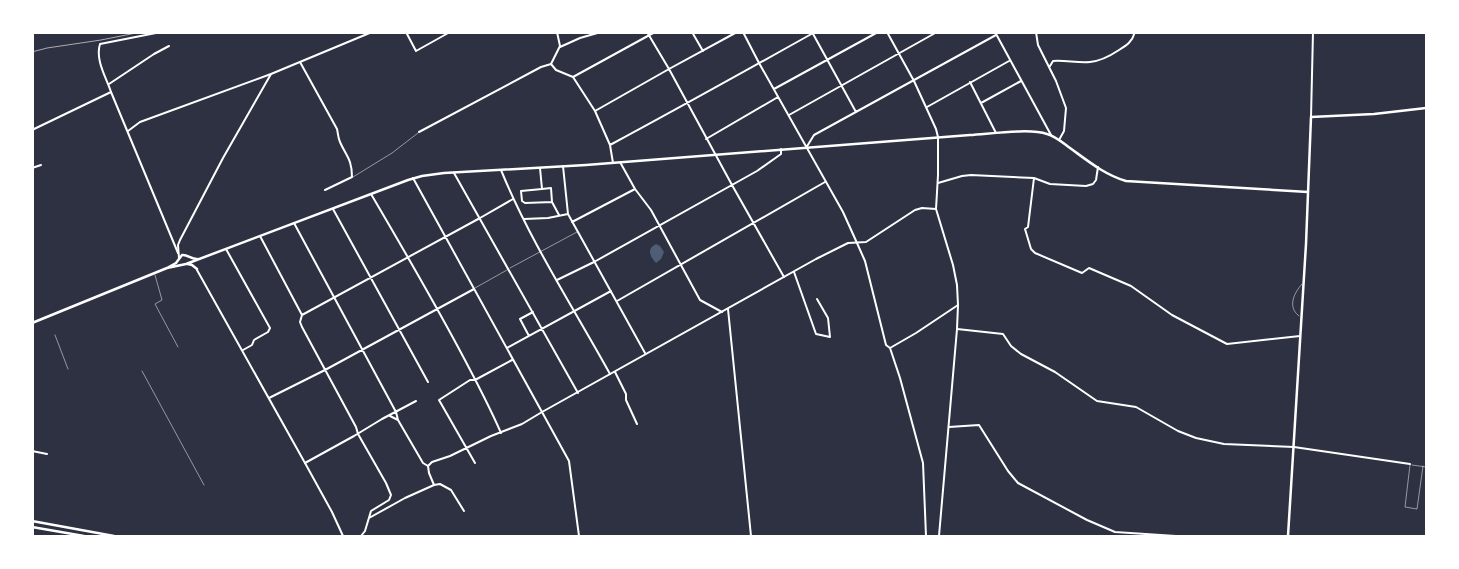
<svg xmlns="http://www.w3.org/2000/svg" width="1459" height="569" font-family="Ubuntu,sans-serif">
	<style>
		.water { fill: #4f5d75 }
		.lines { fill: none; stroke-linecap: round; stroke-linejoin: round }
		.service { stroke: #fff; stroke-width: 0.5 }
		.minor { stroke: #fff; stroke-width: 2 }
		.tertiary { stroke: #fff; stroke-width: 2 }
		.secondary { stroke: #fff; stroke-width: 2.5 }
		.primary { stroke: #fff; stroke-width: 2.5 }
		.rail { stroke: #abadb3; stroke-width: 1 }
	</style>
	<rect width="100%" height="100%" fill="#2d3142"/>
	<path class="water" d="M 656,244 L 660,246 L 664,252 L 661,259 L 656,263 C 650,256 646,249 656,244 Z"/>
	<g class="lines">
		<path class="service" d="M 353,177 L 392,153 L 418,133
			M 510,268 L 577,232
			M 155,275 L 162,300 L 155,304 L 178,347
			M 475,288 L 507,270
			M 1299,316 C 1287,307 1294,293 1302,284
			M 55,335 L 68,369
			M 142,371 L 204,485
			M 1410,465 L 1405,507 L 1417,509 L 1423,466
			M 1412,465 L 1426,467"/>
		<path class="minor" d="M 161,32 L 100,44 C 95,60 106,77 111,92 L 178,253
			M 406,32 L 416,51 L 450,32
			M 647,32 L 669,69 L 732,185 L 784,277
			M 692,32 L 703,51
			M 743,32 L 759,63 L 843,212 L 857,243 L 865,261 L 886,345 L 890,348 L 900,378 L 923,463 L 926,536
			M 812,32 L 856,112
			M 887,32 L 914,81 L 936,129 L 938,137
			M 995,32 L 1051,135
			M 1036,32 L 1038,45 L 1056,81 L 1066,108 L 1064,131 L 1059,140
			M 560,47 L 580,38 L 601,32
			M 300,62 L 337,129 C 338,133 338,138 340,142 C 346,156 352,159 352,177 L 325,190
			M 551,64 L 556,70 L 573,77 L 595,111 L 610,145 L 613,163
			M 551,64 L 560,46 L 557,32
			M 1050,66 L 1053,61 C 1065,60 1077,63 1090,62 C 1101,61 1110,56 1119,50 C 1127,45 1132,42 1135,32
			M 573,77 L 655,32
			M 970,82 L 996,133
			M 109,84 L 154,54 L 169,46
			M 774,89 L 878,32
			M 981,103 L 1021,81
			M 927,107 L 1009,61
			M 595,111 L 669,69 L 737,32
			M 789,115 L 937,32
			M 32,130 L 111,92
			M 128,131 L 140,122 L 271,74
			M 419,132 L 541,67 L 551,64
			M 706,139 L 778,97
			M 610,145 C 679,108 747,70 815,32
			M 806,148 L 814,135 L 996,35
			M 620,162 L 635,189 L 651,210 L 700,300 L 722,312
			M 563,166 L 568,214 L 645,353
			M 32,168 L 41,165
			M 540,168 L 542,189 L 521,191 L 522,201 L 525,203 L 552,202 L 551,188 L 542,189
			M 501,170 C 530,241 573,307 610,374
			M 454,173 L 578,393
			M 413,178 L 542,412 L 522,424 L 491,436 L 450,456 L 432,462 L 428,466
			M 1034,178 L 1028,227 L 1025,229 L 1031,249 L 1035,253 L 1082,273 L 1089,268 L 1131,286 L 1172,315 L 1227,344 L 1300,336
			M 938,183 L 962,176 L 971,175 L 1034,178 L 1050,184 L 1086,186 L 1093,184 L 1096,180 L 1098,167
			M 371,194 C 401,245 430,295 458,347 C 473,375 488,403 501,433
			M 552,202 L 559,215
			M 333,209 L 428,382
			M 524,219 L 548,218 L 568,214
			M 572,222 L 635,189
			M 294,223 L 396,412 L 398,420 L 423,463 L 428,466 L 429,473 L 434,485
			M 260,236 L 302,315 L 300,322 L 302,327 L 356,427 L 358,434 L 386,483 L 391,495 L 389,500 L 371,511 L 365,531 L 361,536
			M 226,249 L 270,328 L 268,332 L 254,340 L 252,345 L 243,350
			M 794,272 L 816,334 L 830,337 L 828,318 L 817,299
			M 557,280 L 594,262 L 757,171 L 781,154 L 781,149
			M 617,301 L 825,182
			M 302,315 L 480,218 L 513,199
			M 957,329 L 1003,334 L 1011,346 L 1021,354 L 1055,372 L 1097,401 L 1136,407 L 1178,431 L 1196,438 L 1224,444 L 1294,447 L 1410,464
			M 529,336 L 520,319 L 533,312
			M 507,348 L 611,291
			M 890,348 L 916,333 L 958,305
			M 615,372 L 626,394 L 626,400 L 637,424
			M 269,398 L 325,370 L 474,289
			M 390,416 L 398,420
			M 949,427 L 979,425 L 1008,471 L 1018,483 L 1087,520 L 1115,532 L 1176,536
			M 32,451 L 47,454
			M 305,463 L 354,436 L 382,419 L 416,401
			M 475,463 L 439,400 L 470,380 L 475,380 L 512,360
			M 369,518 L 405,498 L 434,485 L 440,484 L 451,490 L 464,511"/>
		<path class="tertiary" d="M 1311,117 L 1313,32
			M 938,138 L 938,175 L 936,209 L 953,265 L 957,285 L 958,305 L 957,329 L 939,536
			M 179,258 L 178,245 L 180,240 L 223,158 L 271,74 L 372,32
			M 197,270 L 305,463 L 332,512 L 343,536
			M 728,309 L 751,536
			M 579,536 L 569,461 L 542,412 L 816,259 L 848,243 L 866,242 L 915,210 L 922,208 L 936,209"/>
		<path class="secondary" d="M 188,264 L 192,265 L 197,269
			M 167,268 L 186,264 L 408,180 L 422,176 L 444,173 L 586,165 L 970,135 C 989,134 1030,128 1047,134 C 1055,136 1063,143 1070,148 C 1088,161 1105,175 1126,181 L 1308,192
			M 32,323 L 167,268 L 176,263 L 182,255 C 187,254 191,259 197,259
			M 1288,536 L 1306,244 L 1311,117 L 1374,114 L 1426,108"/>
		<path class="primary" d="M 32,521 L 114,536
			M 32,527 L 84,536"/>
		<path class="rail" d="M 32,52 L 47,48 L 101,40 L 141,32"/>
	</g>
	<rect width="1459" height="569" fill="none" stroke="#ffffff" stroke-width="68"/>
</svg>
